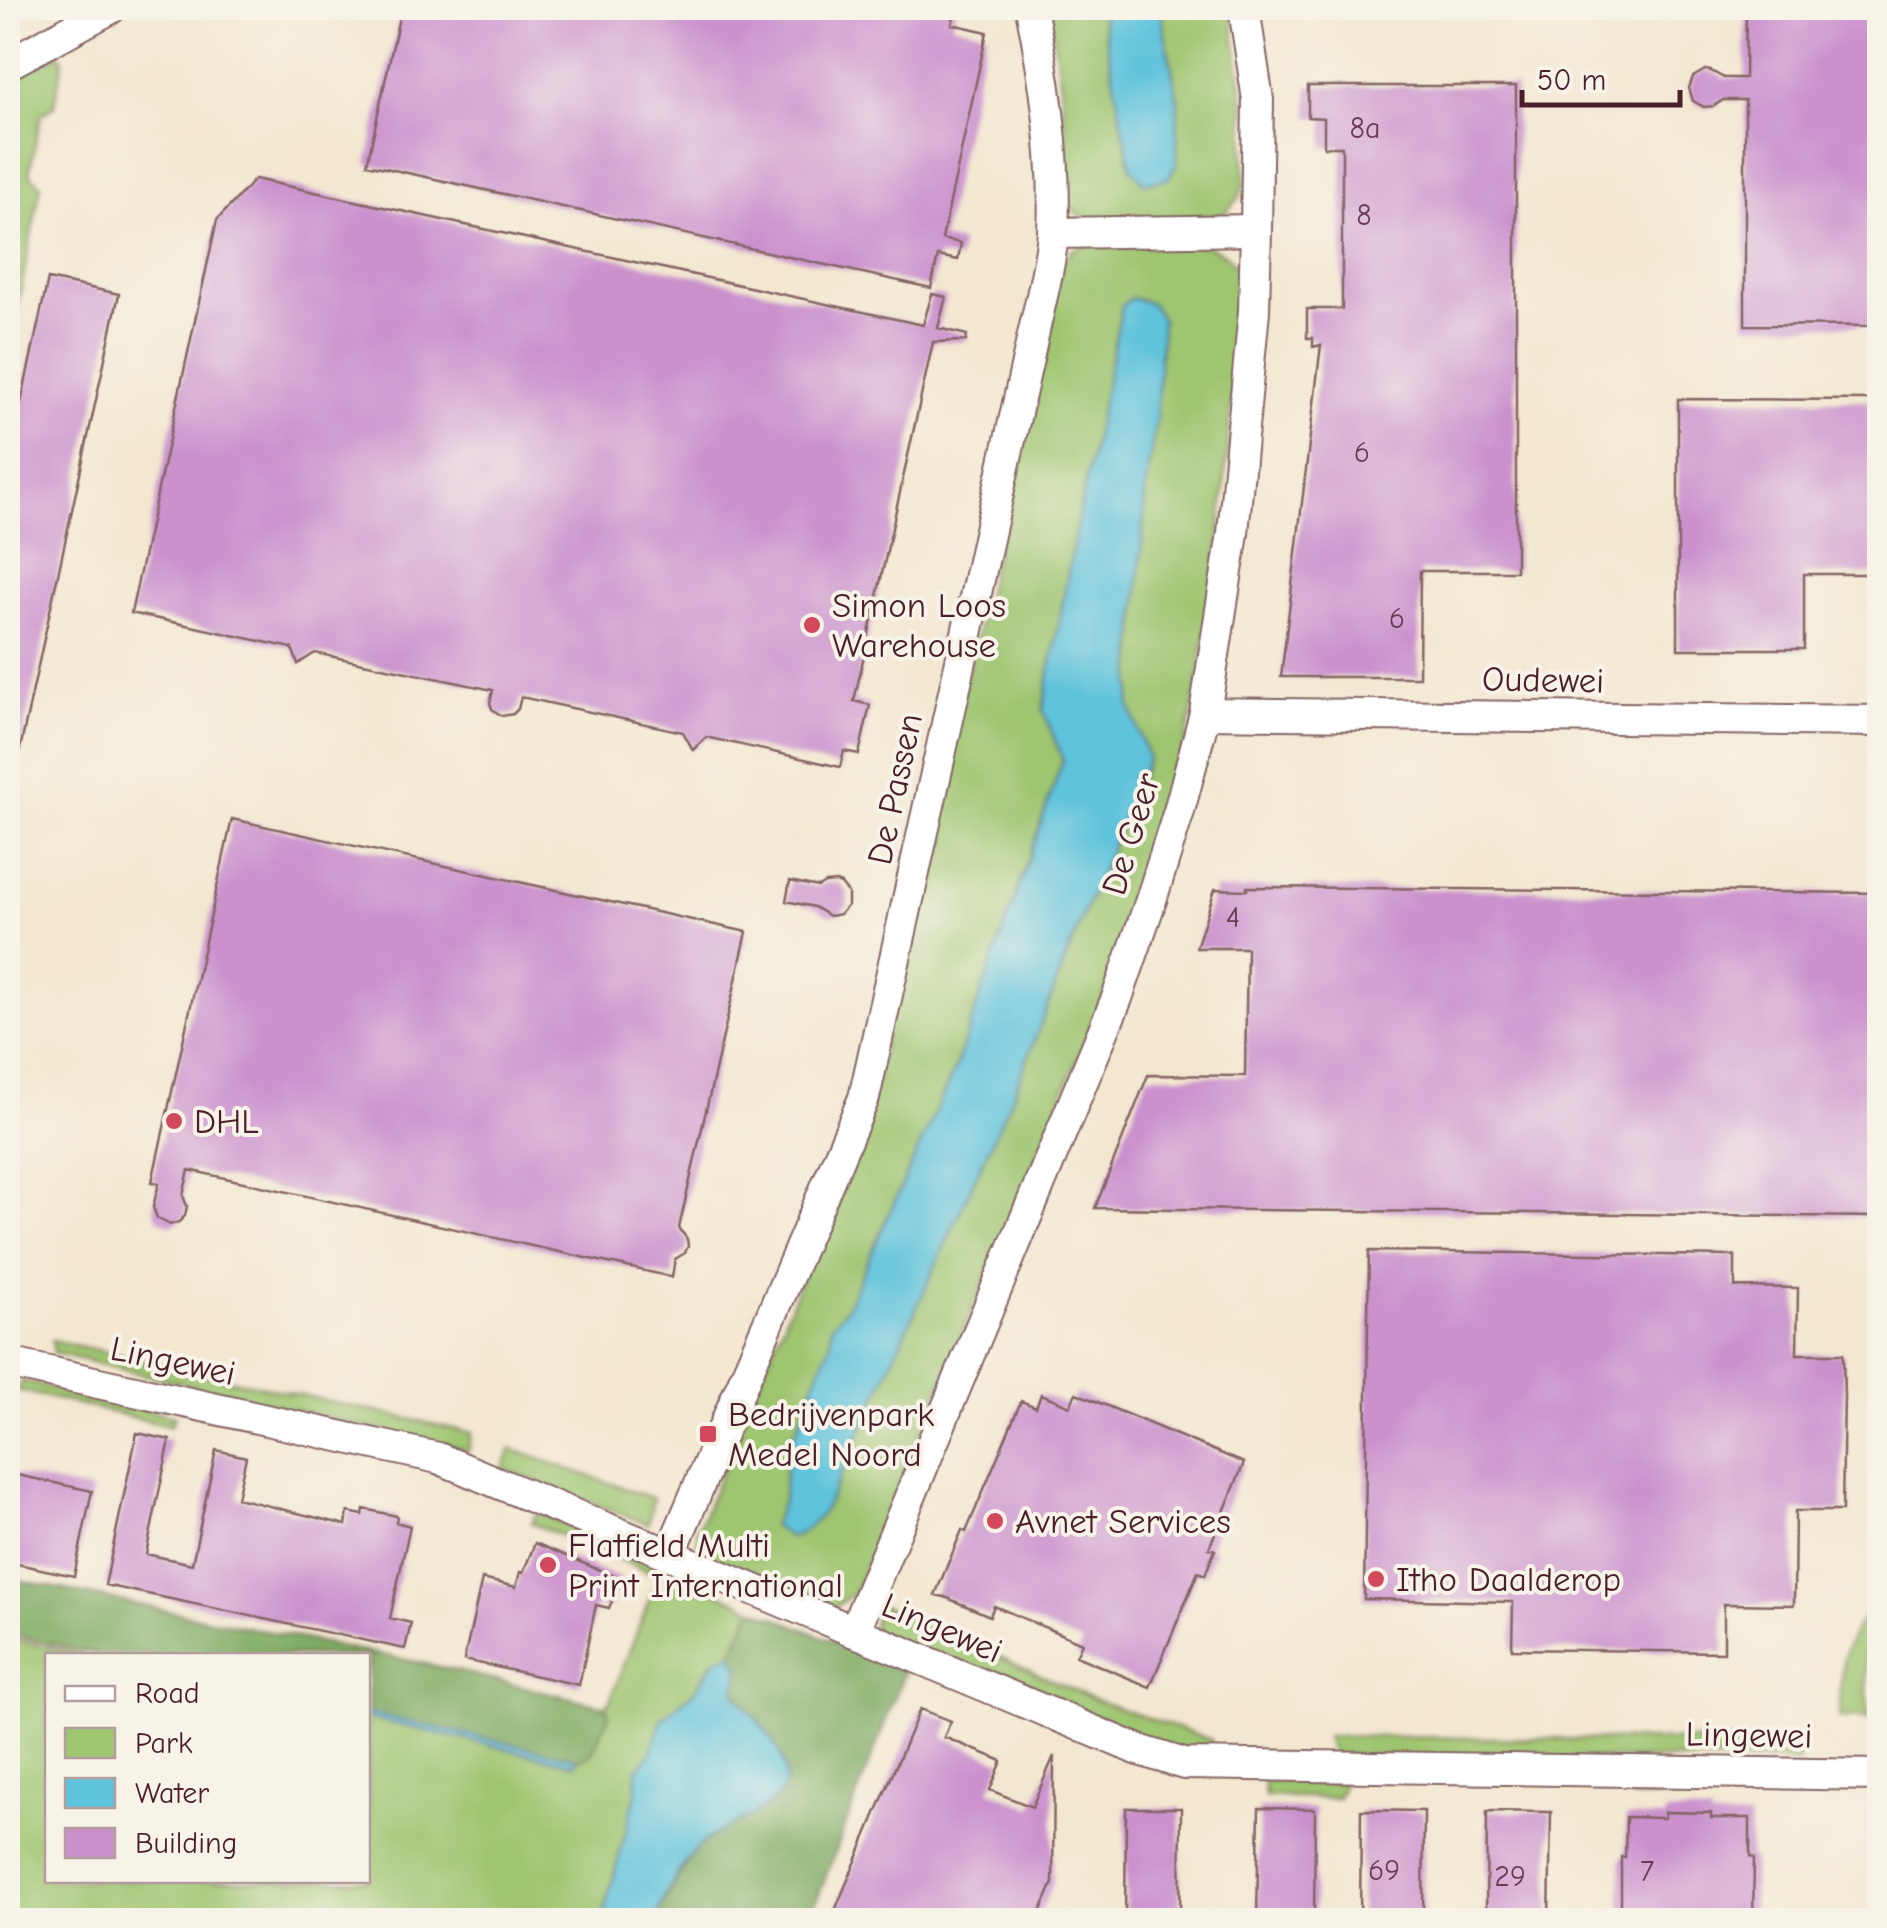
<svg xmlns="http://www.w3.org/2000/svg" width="1887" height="1928" font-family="'Comic Neue',sans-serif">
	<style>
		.green { fill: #9ec570; stroke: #74724e; stroke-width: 2.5; fill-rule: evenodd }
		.forest { fill: #7eaa62; stroke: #646446; stroke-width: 2.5 }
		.water { fill: #5ec3dc; stroke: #547184; stroke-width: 2.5 }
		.building { fill: #ca91cd }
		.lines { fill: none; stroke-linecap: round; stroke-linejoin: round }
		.minor-casing { stroke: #856565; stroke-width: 34 }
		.minor { stroke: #fff; stroke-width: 30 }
		.poi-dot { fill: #d1495b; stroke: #f7f3e8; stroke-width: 4 }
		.labels { text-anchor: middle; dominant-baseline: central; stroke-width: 8; stroke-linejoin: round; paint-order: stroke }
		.number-label { font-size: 30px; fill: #6a3c54 }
		.poi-label { font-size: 35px; fill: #4a1f2b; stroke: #f7f3e8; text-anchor: start }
		.street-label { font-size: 35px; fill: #4a1f2b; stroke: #f7f3e8 }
	</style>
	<rect width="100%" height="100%" fill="#f7f3e8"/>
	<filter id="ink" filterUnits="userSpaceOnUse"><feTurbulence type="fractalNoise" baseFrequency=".01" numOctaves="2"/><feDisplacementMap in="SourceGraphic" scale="20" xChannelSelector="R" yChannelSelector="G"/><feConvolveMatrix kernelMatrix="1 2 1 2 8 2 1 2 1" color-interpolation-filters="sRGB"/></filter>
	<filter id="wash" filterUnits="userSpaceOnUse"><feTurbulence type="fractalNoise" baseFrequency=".0048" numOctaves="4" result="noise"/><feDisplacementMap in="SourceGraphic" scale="40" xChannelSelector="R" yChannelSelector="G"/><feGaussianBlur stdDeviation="2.25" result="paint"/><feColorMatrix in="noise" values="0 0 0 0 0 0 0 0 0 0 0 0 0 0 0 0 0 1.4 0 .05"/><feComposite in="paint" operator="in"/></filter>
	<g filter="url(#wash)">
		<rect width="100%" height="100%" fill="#f3e7d0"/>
		<path class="green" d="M 1047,8 L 1100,8 L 1131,168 L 1178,101 L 1160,8 L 1231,8 L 1244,102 L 1245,181 L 1240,197 L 1222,216 L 1091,221 C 1078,216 1069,209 1065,194 C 1059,174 1066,139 1064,116 C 1061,80 1055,43 1047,8 Z
			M 59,54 L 63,60 L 54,106 L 41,115 L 29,174 L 41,185 L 8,356 L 8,153 L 14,149 L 12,108 L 8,107 L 8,83 Z
			M 1087,244 L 1204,245 C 1223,251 1235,259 1242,278 L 1219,548 L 1195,697 L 1180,768 L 1130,932 L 854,1593 L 835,1607 L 822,1608 L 706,1557 L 698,1545 L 697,1531 L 864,1128 L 1061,264 L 1072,250 ZM 1131,298 L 1150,303 L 1162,321 L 1156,420 L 1146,482 L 1130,706 L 1148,758 L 1080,922 L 1015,1090 L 829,1500 L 773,1526 L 783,1501 L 831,1342 L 831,1326 L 846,1309 L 956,1066 L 1063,760 L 1043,710 L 1077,524 L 1122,306 Z
			M 52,1340 L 472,1433 L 468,1451 L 54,1353 Z
			M 23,1381 L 175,1416 L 170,1426 L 17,1390 Z
			M 511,1449 L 653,1498 L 648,1524 L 503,1469 Z
			M 538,1512 L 753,1608 L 731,1655 L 728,1653 L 726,1657 L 713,1662 L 695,1690 L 662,1719 L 650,1755 L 637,1769 L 637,1790 L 602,1920 L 8,1920 L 8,1639 L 83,1655 L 48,1656 L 48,1880 L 368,1880 L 368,1718 L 574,1764 L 577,1759 L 587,1757 L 609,1716 L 605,1706 L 610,1701 L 659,1576 L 531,1523 Z
			M 877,1605 L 907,1615 L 1098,1701 L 1211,1740 L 1212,1754 L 1160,1750 L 872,1631 Z
			M 1865,1616 L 1868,1718 L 1840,1717 C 1841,1676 1838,1650 1865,1616 Z
			M 1326,1736 L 1801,1742 L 1799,1761 L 1332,1755 Z
			M 1263,1780 L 1343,1783 L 1338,1798 L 1265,1796 Z
			M 1748,1785 L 1747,1796 L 1631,1797 L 1628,1786 Z"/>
		<path class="forest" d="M 8,1578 L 445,1668 L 605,1706 L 609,1715 L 594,1749 L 587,1757 L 577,1759 L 368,1713 L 368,1656 L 101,1655 L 8,1635 Z
			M 753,1608 L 905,1671 L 809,1920 L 654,1920 L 694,1850 L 721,1830 L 743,1820 L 780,1795 L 783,1759 L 764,1729 L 735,1692 L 740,1666 L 733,1660 L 735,1656 L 731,1655 Z"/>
		<path class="water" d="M 1100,8 L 1160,8 L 1178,101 L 1177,164 L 1168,179 L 1153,182 L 1144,182 L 1131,168 Z
			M 1131,298 L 1151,303 L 1162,320 L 1156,420 L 1146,482 L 1130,706 L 1148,758 L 1080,922 L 1015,1090 L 849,1457 C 836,1485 822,1529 790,1537 L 773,1526 L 783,1501 L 787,1453 L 831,1342 L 831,1326 L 846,1309 L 956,1066 L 1063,760 L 1043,710 L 1077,524 L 1122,306 Z
			M 728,1653 L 735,1656 L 734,1661 L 740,1666 L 735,1693 C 752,1716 801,1761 781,1792 C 774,1804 756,1813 744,1819 C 728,1828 711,1834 698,1847 C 679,1865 666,1897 654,1920 L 602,1920 L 637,1790 L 637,1769 L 650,1755 L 662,1719 L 695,1690 L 718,1657 L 725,1657 Z
			M 368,1713 L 575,1758 L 577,1761 L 575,1764 L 368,1718 Z"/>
		<g id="blocks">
			<path class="building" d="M 401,8 L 956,8 L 952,24 L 987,32 L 942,239 L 961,243 L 958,260 L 938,256 L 931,288 L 367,164 Z
				M 1746,8 L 1880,8 L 1880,326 L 1745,325 L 1745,100 L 1723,100 L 1714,106 L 1704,107 L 1693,101 L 1689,88 L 1693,77 L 1705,70 L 1711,71 L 1724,78 L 1745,78 Z
				M 1308,86 L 1516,86 L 1516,571 L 1420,571 L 1419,677 L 1281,677 L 1321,345 L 1313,347 L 1313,338 L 1307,338 L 1307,309 L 1342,309 L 1342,147 L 1324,147 L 1324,118 L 1308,117 Z
				M 255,179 L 923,325 L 932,294 L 946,297 L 938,328 L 967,335 L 966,341 L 933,342 L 854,701 L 870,705 L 859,754 L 844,751 L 840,767 L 706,737 L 693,750 L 683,732 L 521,697 L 518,709 L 513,714 L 502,716 L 492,709 L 490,703 L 493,690 L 315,653 L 298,664 L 292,648 L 131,613 L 217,220 Z
				M 48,279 L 119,294 L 15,772 L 8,771 L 8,462 Z
				M 1678,399 L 1880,400 L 1880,574 L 1804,574 L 1804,649 L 1678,649 Z
				M 232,819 L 747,932 L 679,1228 L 687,1239 L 688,1246 L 685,1253 L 675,1259 L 672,1277 L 189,1170 L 183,1196 L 187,1206 L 185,1216 L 179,1222 L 170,1225 L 157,1218 L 153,1207 L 159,1183 L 152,1182 Z
				M 790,881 L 818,887 L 825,883 L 836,882 L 841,884 L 848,893 L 848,905 L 840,914 L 829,916 L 814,907 L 786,901 Z
				M 1247,887 L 1880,893 L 1880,1217 L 1095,1208 L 1148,1075 L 1245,1076 L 1247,948 L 1196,948 L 1215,889 L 1247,890 Z
				M 1369,1251 L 1735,1256 L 1735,1287 L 1798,1288 L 1797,1354 L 1843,1354 L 1844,1396 L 1842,1511 L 1795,1511 L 1794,1605 L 1724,1604 L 1724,1652 L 1512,1649 L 1513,1602 L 1364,1599 Z
				M 1076,1393 L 1244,1463 L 1209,1548 L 1215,1550 L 1205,1575 L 1198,1572 L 1150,1687 L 1076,1656 L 1082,1643 L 994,1606 L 990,1616 L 945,1597 L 935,1595 L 962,1530 L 966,1532 L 1021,1401 L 1036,1407 L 1041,1394 L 1070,1406 Z
				M 137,1433 L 170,1440 L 146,1554 L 192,1564 L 216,1450 L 246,1457 L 237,1498 L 346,1525 L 348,1512 L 363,1515 L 364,1509 L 397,1516 L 396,1522 L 410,1526 L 390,1618 L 411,1623 L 405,1649 L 105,1585 Z
				M 8,1473 L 92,1491 L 74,1576 L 8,1562 Z
				M 535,1543 L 621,1579 L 609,1608 L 596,1605 L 579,1685 L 464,1660 L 482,1579 L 516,1587 L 520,1572 L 523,1573 Z
				M 920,1709 L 951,1721 L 944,1737 L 1002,1761 L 990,1790 L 1032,1807 L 1054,1756 L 1053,1883 L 1037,1920 L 831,1920 Z
				M 1126,1808 L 1181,1808 L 1180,1920 L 1125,1920 Z
				M 1259,1808 L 1315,1809 L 1314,1920 L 1257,1920 Z
				M 1361,1810 L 1424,1811 L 1423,1920 L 1360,1920 Z
				M 1487,1811 L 1551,1812 L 1549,1920 L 1486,1920 Z
				M 1665,1812 L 1711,1813 L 1711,1818 L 1750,1818 L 1750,1857 L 1754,1858 L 1753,1920 L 1621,1920 L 1621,1857 L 1625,1857 L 1626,1817 L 1665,1818 Z"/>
		</g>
	</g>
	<g filter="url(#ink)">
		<use href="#blocks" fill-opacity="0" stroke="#856565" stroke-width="2.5"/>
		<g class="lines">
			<defs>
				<path id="minor" d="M 8,64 L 111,8
					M 1053,233 L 1256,230
					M 1205,713 L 1880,721
					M 8,1363 L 438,1458 L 1139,1750 L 1184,1764 L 1880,1775
					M 670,1554 L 864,1098 L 1031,345 C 1038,310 1051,265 1053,231 C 1057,160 1045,77 1031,8
					M 854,1632 L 1117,998 L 1151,900 L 1179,811 L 1205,713 L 1233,533 L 1254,311 L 1256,230 L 1258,100 L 1244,8"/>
			</defs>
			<use href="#minor" class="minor-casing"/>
			<use href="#minor" class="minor"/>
		</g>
	</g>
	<g class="poi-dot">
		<circle cx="812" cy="625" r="10"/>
		<circle cx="174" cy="1121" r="10"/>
		<rect x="698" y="1424" width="20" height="20" rx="5"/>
		<circle cx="995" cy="1521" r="10"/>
		<circle cx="548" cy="1565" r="10"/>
		<circle cx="1376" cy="1579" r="10"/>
	</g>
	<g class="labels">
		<g class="number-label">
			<text x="1365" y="128">8a</text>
			<text x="1364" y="215">8</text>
			<text x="1362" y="452">6</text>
			<text x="1397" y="618">6</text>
			<text x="1233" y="917">4</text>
			<text x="1384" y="1870">69</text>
			<text x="1647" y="1871">7</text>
			<text x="1510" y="1876">29</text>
		</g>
		<g class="poi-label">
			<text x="832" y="605">Simon Loos<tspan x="832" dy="40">Warehouse</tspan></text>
			<text x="194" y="1121">DHL</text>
			<text x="728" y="1414">Bedrijvenpark<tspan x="728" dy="40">Medel Noord</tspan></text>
			<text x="1015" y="1521">Avnet Services</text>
			<text x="568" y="1545">Flatfield Multi<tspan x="568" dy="40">Print International</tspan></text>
			<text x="1396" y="1579">Itho Daalderop</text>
		</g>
		<g class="street-label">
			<text transform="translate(1543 680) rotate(1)">Oudewei</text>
			<text transform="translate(895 789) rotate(-78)">De Passen</text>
			<text transform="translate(1131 834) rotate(-73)">De Geer</text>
			<text transform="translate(173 1361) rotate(12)">Lingewei</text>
			<text transform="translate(942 1628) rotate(23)">Lingewei</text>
			<text transform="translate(1749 1735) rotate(1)">Lingewei</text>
		</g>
	</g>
	<rect width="1887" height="1928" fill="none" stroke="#f7f3e8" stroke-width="40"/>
	<rect x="45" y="1653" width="325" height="230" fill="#f7f3e8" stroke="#b29e9c" stroke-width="2.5"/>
	<rect x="65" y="1686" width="50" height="15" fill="#ffffff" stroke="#b29e9c" stroke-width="2.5"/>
	<text x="135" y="1703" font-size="30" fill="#4a1f2b">Road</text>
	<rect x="65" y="1728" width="50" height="30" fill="#9ec570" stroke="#b29e9c" stroke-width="2.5"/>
	<text x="135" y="1753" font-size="30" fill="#4a1f2b">Park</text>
	<rect x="65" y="1778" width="50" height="30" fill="#5ec3dc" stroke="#b29e9c" stroke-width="2.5"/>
	<text x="135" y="1803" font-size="30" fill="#4a1f2b">Water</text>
	<rect x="65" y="1828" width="50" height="30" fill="#ca91cd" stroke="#b29e9c" stroke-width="2.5"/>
	<text x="135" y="1853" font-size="30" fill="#4a1f2b">Building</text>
	<path d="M1522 90v15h158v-15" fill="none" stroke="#4a1f2b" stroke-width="5"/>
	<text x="1537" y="90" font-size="30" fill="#4a1f2b" stroke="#f7f3e8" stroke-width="8" paint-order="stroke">50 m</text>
</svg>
